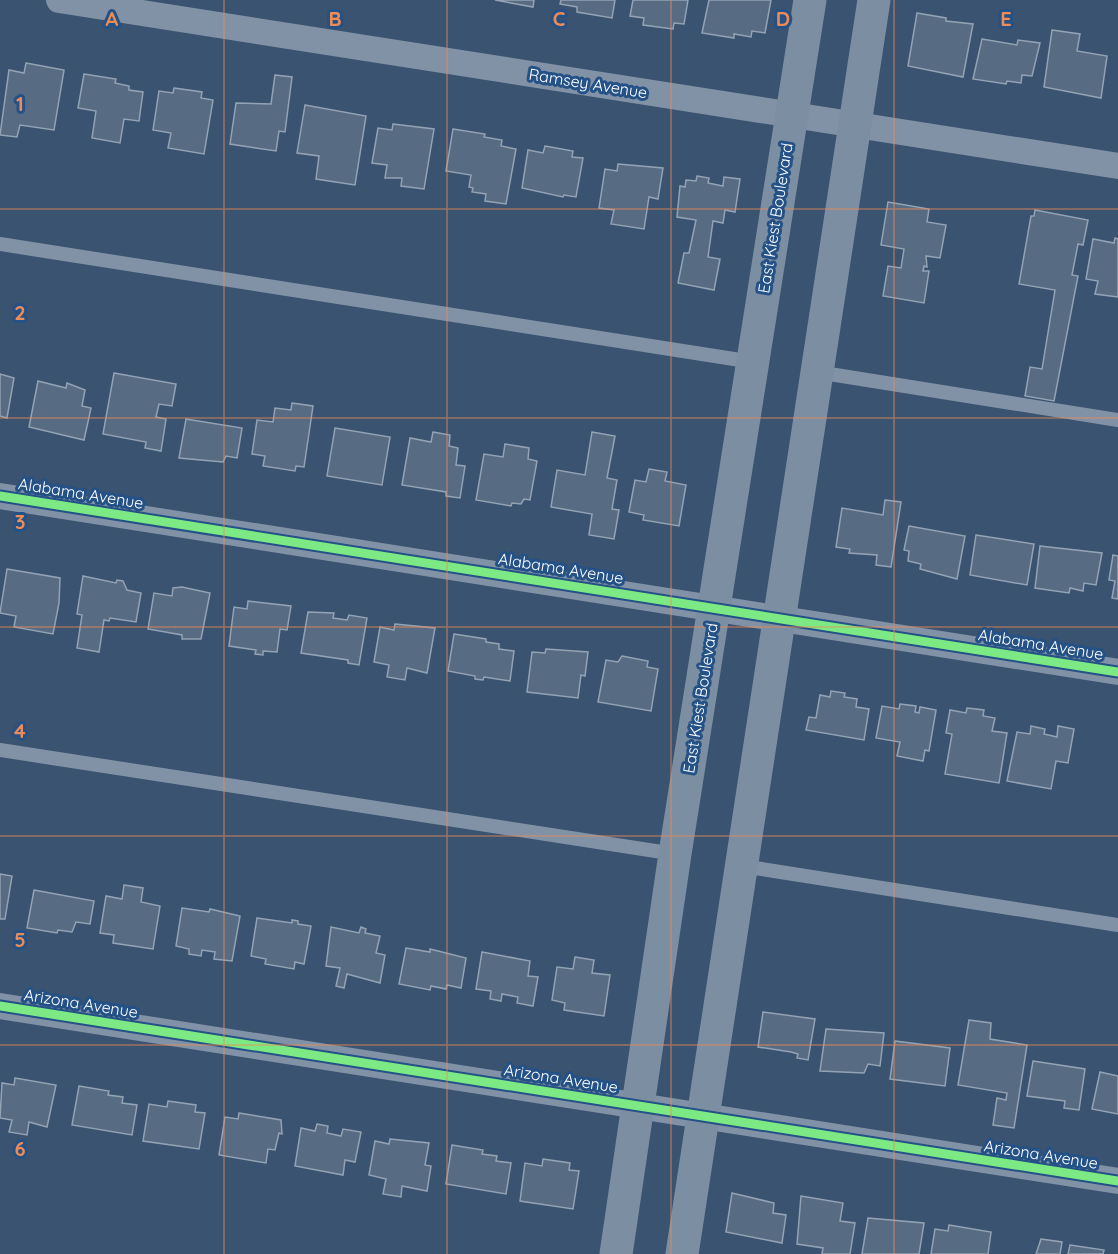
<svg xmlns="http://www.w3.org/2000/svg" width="1118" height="1254" font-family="Quicksand,sans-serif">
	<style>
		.building { fill: #576b82; stroke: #94a3b4; stroke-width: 1.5 }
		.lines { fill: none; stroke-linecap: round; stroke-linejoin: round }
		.lane { stroke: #8192a6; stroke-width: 14 }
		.street { stroke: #8192a6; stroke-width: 26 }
		.secondary { stroke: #7c8ea1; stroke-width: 33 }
		.cycleway-casing { stroke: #245186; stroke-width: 13 }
		.cycleway { stroke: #7ce984; stroke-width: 9 }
		.grid { fill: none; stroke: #ef8b55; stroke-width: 1.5; stroke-opacity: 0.55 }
		.labels { text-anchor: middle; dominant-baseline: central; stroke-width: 6; stroke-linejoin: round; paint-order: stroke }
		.street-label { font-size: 16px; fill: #fff; stroke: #245186 }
		.grid-label { font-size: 20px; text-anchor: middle; font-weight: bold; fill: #ef8b55; stroke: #245186; stroke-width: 6; stroke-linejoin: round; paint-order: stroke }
	</style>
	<rect width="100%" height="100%" fill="#3a5370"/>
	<path class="building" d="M 495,0 L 534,0 L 533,7 Z
		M 561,0 L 615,0 L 612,18 L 577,12 L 577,7 L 560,4 Z
		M 633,0 L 688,0 L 684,24 L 674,23 L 673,29 L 643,25 L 644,18 L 630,16 Z
		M 709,0 L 771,0 L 765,33 L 752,31 L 751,37 L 734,34 L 734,38 L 702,33 Z
		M 917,13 L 946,18 L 946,21 L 973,24 L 963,77 L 908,66 Z
		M 1052,30 L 1080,34 L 1077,51 L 1107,56 L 1101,98 L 1044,87 Z
		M 982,39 L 1017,45 L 1018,40 L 1040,43 L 1032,76 L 1022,75 L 1021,83 L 1007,81 L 1006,84 L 973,79 Z
		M 26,63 L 64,70 L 54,130 L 20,125 L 17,137 L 0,135 L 9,70 L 24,73 Z
		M 84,74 L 116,79 L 115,83 L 129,86 L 129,90 L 143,92 L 139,121 L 124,119 L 120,143 L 92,138 L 96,111 L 78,108 Z
		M 275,75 L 292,77 L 285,132 L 279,131 L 276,151 L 230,144 L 236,103 L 271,104 Z
		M 174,88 L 202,92 L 201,98 L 213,100 L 204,154 L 168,148 L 171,133 L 153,130 L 159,91 L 173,93 Z
		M 305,105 L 366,116 L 355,185 L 316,179 L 319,156 L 297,153 Z
		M 393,124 L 434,129 L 424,189 L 401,186 L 402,178 L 385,178 L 387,165 L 372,163 L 378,128 L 392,130 Z
		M 453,129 L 485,134 L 484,137 L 502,140 L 501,146 L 516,149 L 506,204 L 485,201 L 486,194 L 472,192 L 473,188 L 469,187 L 471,175 L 446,171 Z
		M 545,146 L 573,151 L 572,157 L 583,158 L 576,197 L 564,195 L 563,197 L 522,188 L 528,150 L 543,153 Z
		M 618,164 L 663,168 L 658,199 L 649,197 L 644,229 L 611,224 L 614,210 L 599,208 L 605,169 L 617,171 Z
		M 697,176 L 709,178 L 708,183 L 723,186 L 724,177 L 740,179 L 735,212 L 725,210 L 723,223 L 713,221 L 708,257 L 720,259 L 714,290 L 678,283 L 684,253 L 689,253 L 696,220 L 677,217 L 680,186 L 685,187 L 686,180 L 696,181 Z
		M 888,202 L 929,209 L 927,222 L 946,225 L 940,258 L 926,256 L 927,267 L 924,266 L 923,271 L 929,271 L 924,303 L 883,296 L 888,266 L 901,268 L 904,249 L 881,245 Z
		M 1035,210 L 1088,220 L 1083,245 L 1078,244 L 1072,275 L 1078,276 L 1054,401 L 1025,396 L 1030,367 L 1042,369 L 1055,290 L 1019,284 L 1031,216 L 1034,216 Z
		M 1115,238 L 1118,239 L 1118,297 L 1095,294 L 1098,281 L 1086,279 L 1093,239 L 1114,243 Z
		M 114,373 L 176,384 L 172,406 L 159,404 L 156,417 L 166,419 L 161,451 L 145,448 L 146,442 L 103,434 Z
		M 0,374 L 14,378 L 7,418 L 0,416 Z
		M 38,381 L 66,388 L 67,383 L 85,390 L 82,406 L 91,408 L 84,440 L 29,427 Z
		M 292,403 L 313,406 L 304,467 L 296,466 L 295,471 L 263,466 L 265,456 L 252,454 L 257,420 L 273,422 L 275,408 L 291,410 Z
		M 186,419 L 242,428 L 237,458 L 226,456 L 223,462 L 179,458 Z
		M 335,428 L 390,437 L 382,485 L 327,476 Z
		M 433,432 L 450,435 L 449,446 L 458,448 L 456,465 L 465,466 L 460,498 L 446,496 L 446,492 L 402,485 L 410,438 L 431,442 Z
		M 592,432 L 615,436 L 607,478 L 617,480 L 612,509 L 619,510 L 614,539 L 589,535 L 592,514 L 551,507 L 557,470 L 585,475 Z
		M 505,444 L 529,448 L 528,459 L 537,461 L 530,500 L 524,499 L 521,504 L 512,503 L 511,506 L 476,500 L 484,454 L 503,457 Z
		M 649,469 L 667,472 L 665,481 L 686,485 L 679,526 L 643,520 L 644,515 L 629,512 L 635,480 L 646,482 Z
		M 885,500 L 901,502 L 891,567 L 876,565 L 877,555 L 849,553 L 850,549 L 836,547 L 842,508 L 883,515 Z
		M 909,526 L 965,536 L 957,579 L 920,569 L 921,564 L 908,561 L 909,551 L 904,550 Z
		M 976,535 L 1034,544 L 1027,585 L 970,575 Z
		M 1040,546 L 1102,553 L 1096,585 L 1084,583 L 1083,591 L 1070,588 L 1069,593 L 1035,588 Z
		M 1113,555 L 1118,556 L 1118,599 L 1112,598 L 1115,581 L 1109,580 Z
		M 7,569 L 60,578 L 59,603 L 53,634 L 14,627 L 16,616 L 0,613 Z
		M 83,576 L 116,583 L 117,580 L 123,581 L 127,590 L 141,593 L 136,622 L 110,618 L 109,621 L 104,620 L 99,652 L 77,648 L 82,615 L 77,614 Z
		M 182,587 L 210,593 L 201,639 L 182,639 L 182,635 L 148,629 L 154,593 L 172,596 L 173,588 Z
		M 248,601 L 291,606 L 287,630 L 280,629 L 277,652 L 263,651 L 263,655 L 255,654 L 256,650 L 229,646 L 234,607 L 247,609 Z
		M 308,612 L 334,613 L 333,618 L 347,620 L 349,615 L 367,618 L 359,665 L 348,663 L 348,660 L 301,653 Z
		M 395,624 L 435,628 L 427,673 L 407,668 L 405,680 L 387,677 L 389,665 L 374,662 L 380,627 L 394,630 Z
		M 454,634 L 486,639 L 486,642 L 499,644 L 499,649 L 514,651 L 510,681 L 484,677 L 483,680 L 475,679 L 475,676 L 448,671 Z
		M 546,649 L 588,652 L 585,676 L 581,675 L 578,698 L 527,692 L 532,652 L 545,653 Z
		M 622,656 L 648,661 L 647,667 L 658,669 L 651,711 L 598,702 L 606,660 L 618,662 Z
		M 831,691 L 845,693 L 844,697 L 857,699 L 856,707 L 869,709 L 864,740 L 806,730 L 809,717 L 816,718 L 820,695 L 830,697 Z
		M 900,704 L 916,706 L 915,712 L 919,713 L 920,707 L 936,710 L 929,751 L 925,750 L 923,761 L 897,756 L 900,742 L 876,738 L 882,706 L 899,709 Z
		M 967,708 L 984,710 L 983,716 L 995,718 L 992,731 L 1007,733 L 999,783 L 945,774 L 952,734 L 946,733 L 950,710 L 966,713 Z
		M 1031,726 L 1045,729 L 1044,734 L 1057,737 L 1058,726 L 1074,729 L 1068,763 L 1056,761 L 1051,789 L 1007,781 L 1017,732 L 1030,734 Z
		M 0,874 L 12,876 L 5,919 L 0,919 Z
		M 124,885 L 143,888 L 141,902 L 160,906 L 153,949 L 113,943 L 114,935 L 100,933 L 106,896 L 122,899 Z
		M 34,890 L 94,901 L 90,924 L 76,922 L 72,932 L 58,930 L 57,933 L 27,928 Z
		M 182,908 L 209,912 L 210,909 L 240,916 L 232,961 L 214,959 L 215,952 L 202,950 L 201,956 L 189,954 L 189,949 L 176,946 Z
		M 257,918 L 292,923 L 292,920 L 298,921 L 298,924 L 311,926 L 304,964 L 295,962 L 294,969 L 265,964 L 266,959 L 251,956 Z
		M 331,927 L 359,933 L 361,927 L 366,929 L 365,933 L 380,936 L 376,953 L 385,955 L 380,983 L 347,974 L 344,988 L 336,986 L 340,968 L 326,966 Z
		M 406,948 L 430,952 L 430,949 L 466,958 L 461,988 L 447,985 L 446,989 L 431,986 L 430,990 L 399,984 Z
		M 482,952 L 530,961 L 528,976 L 538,977 L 533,1006 L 517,1003 L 518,997 L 502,994 L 501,1001 L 490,999 L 491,991 L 476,989 Z
		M 575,957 L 594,960 L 592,973 L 610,975 L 604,1016 L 564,1010 L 565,1003 L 552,1000 L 557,967 L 573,969 Z
		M 763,1012 L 815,1019 L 808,1060 L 797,1058 L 798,1054 L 791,1052 L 758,1047 Z
		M 969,1020 L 991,1023 L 990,1039 L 1027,1045 L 1014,1128 L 993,1125 L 997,1098 L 1006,1100 L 1007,1093 L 958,1085 Z
		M 826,1029 L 884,1033 L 880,1066 L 868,1064 L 864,1073 L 820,1071 Z
		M 895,1041 L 950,1048 L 945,1086 L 890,1079 Z
		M 1033,1061 L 1085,1069 L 1079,1110 L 1064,1108 L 1065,1101 L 1027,1096 Z
		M 1100,1072 L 1118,1076 L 1118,1114 L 1092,1109 Z
		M 15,1078 L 56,1085 L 47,1127 L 29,1122 L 27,1135 L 9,1132 L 12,1120 L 0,1118 L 2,1083 L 14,1085 Z
		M 79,1086 L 109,1091 L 108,1095 L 123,1097 L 122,1103 L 137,1105 L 132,1135 L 72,1125 Z
		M 168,1101 L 196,1105 L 195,1112 L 205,1113 L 199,1149 L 143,1141 L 149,1104 L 167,1107 Z
		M 239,1113 L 281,1120 L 282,1134 L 279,1133 L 275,1150 L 268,1149 L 266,1163 L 219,1155 L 225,1117 L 238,1119 Z
		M 317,1124 L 328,1126 L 327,1133 L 341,1136 L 343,1129 L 361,1132 L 355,1162 L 345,1160 L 343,1175 L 295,1166 L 301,1128 L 315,1131 Z
		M 390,1139 L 429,1143 L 425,1165 L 431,1166 L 427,1191 L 402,1186 L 401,1197 L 383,1194 L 386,1179 L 369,1175 L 375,1141 L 389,1144 Z
		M 452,1145 L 483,1150 L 482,1154 L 497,1156 L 496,1161 L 511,1163 L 506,1194 L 446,1184 Z
		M 543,1159 L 570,1163 L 569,1170 L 579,1171 L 573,1209 L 520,1201 L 525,1163 L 542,1166 Z
		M 732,1193 L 774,1203 L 773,1213 L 786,1215 L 782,1243 L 726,1232 Z
		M 801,1196 L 843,1203 L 840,1221 L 855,1223 L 850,1254 L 822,1254 L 823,1248 L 797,1244 Z
		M 868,1218 L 924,1223 L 919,1254 L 862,1254 Z
		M 949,1225 L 991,1232 L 988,1254 L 931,1254 L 935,1229 L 948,1231 Z
		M 1041,1239 L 1062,1242 L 1060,1254 L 1036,1254 Z
		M 1070,1245 L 1104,1250 L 1103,1254 L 1068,1254 Z"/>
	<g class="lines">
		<path class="lane" d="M 0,244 L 753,362
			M 817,372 L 1118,420
			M 0,750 L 675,854
			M 742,866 L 1118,925"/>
		<path class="street" d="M 59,0 L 1118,166
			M 0,496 L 1118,672
			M 0,1006 L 1118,1181"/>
		<path class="secondary" d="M 616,1254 L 675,854 L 810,0
			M 682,1254 L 874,0"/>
		<defs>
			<path id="cycleway" d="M 0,496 L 1118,672
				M 0,1006 L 1118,1181"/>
		</defs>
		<use href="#cycleway" class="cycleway-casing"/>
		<use href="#cycleway" class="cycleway"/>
	</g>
	<path class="grid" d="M 224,0 L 224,1254M 447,0 L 447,1254M 671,0 L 671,1254M 894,0 L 894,1254M 0,209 L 1118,209M 0,418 L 1118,418M 0,627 L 1118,627M 0,836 L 1118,836M 0,1045 L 1118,1045"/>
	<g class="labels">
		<g class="street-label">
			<text transform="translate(588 83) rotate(9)">Ramsey Avenue</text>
			<text transform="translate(775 218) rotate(-81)">East Kiest Boulevard</text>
			<text transform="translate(81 493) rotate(9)">Alabama Avenue</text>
			<text transform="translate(561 568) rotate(9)">Alabama Avenue</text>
			<text transform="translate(1041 644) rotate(9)">Alabama Avenue</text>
			<text transform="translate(700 698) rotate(-81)">East Kiest Boulevard</text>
			<text transform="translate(81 1003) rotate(9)">Arizona Avenue</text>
			<text transform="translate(561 1078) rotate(9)">Arizona Avenue</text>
			<text transform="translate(1041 1154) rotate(9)">Arizona Avenue</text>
		</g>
	</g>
	<g class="grid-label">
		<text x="112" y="26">A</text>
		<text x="335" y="26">B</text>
		<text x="559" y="26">C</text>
		<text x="783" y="26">D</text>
		<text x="1006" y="26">E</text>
		<text x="20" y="111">1</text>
		<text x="20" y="320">2</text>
		<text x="20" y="529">3</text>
		<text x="20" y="738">4</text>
		<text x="20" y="947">5</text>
		<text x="20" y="1156">6</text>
	</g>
</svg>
